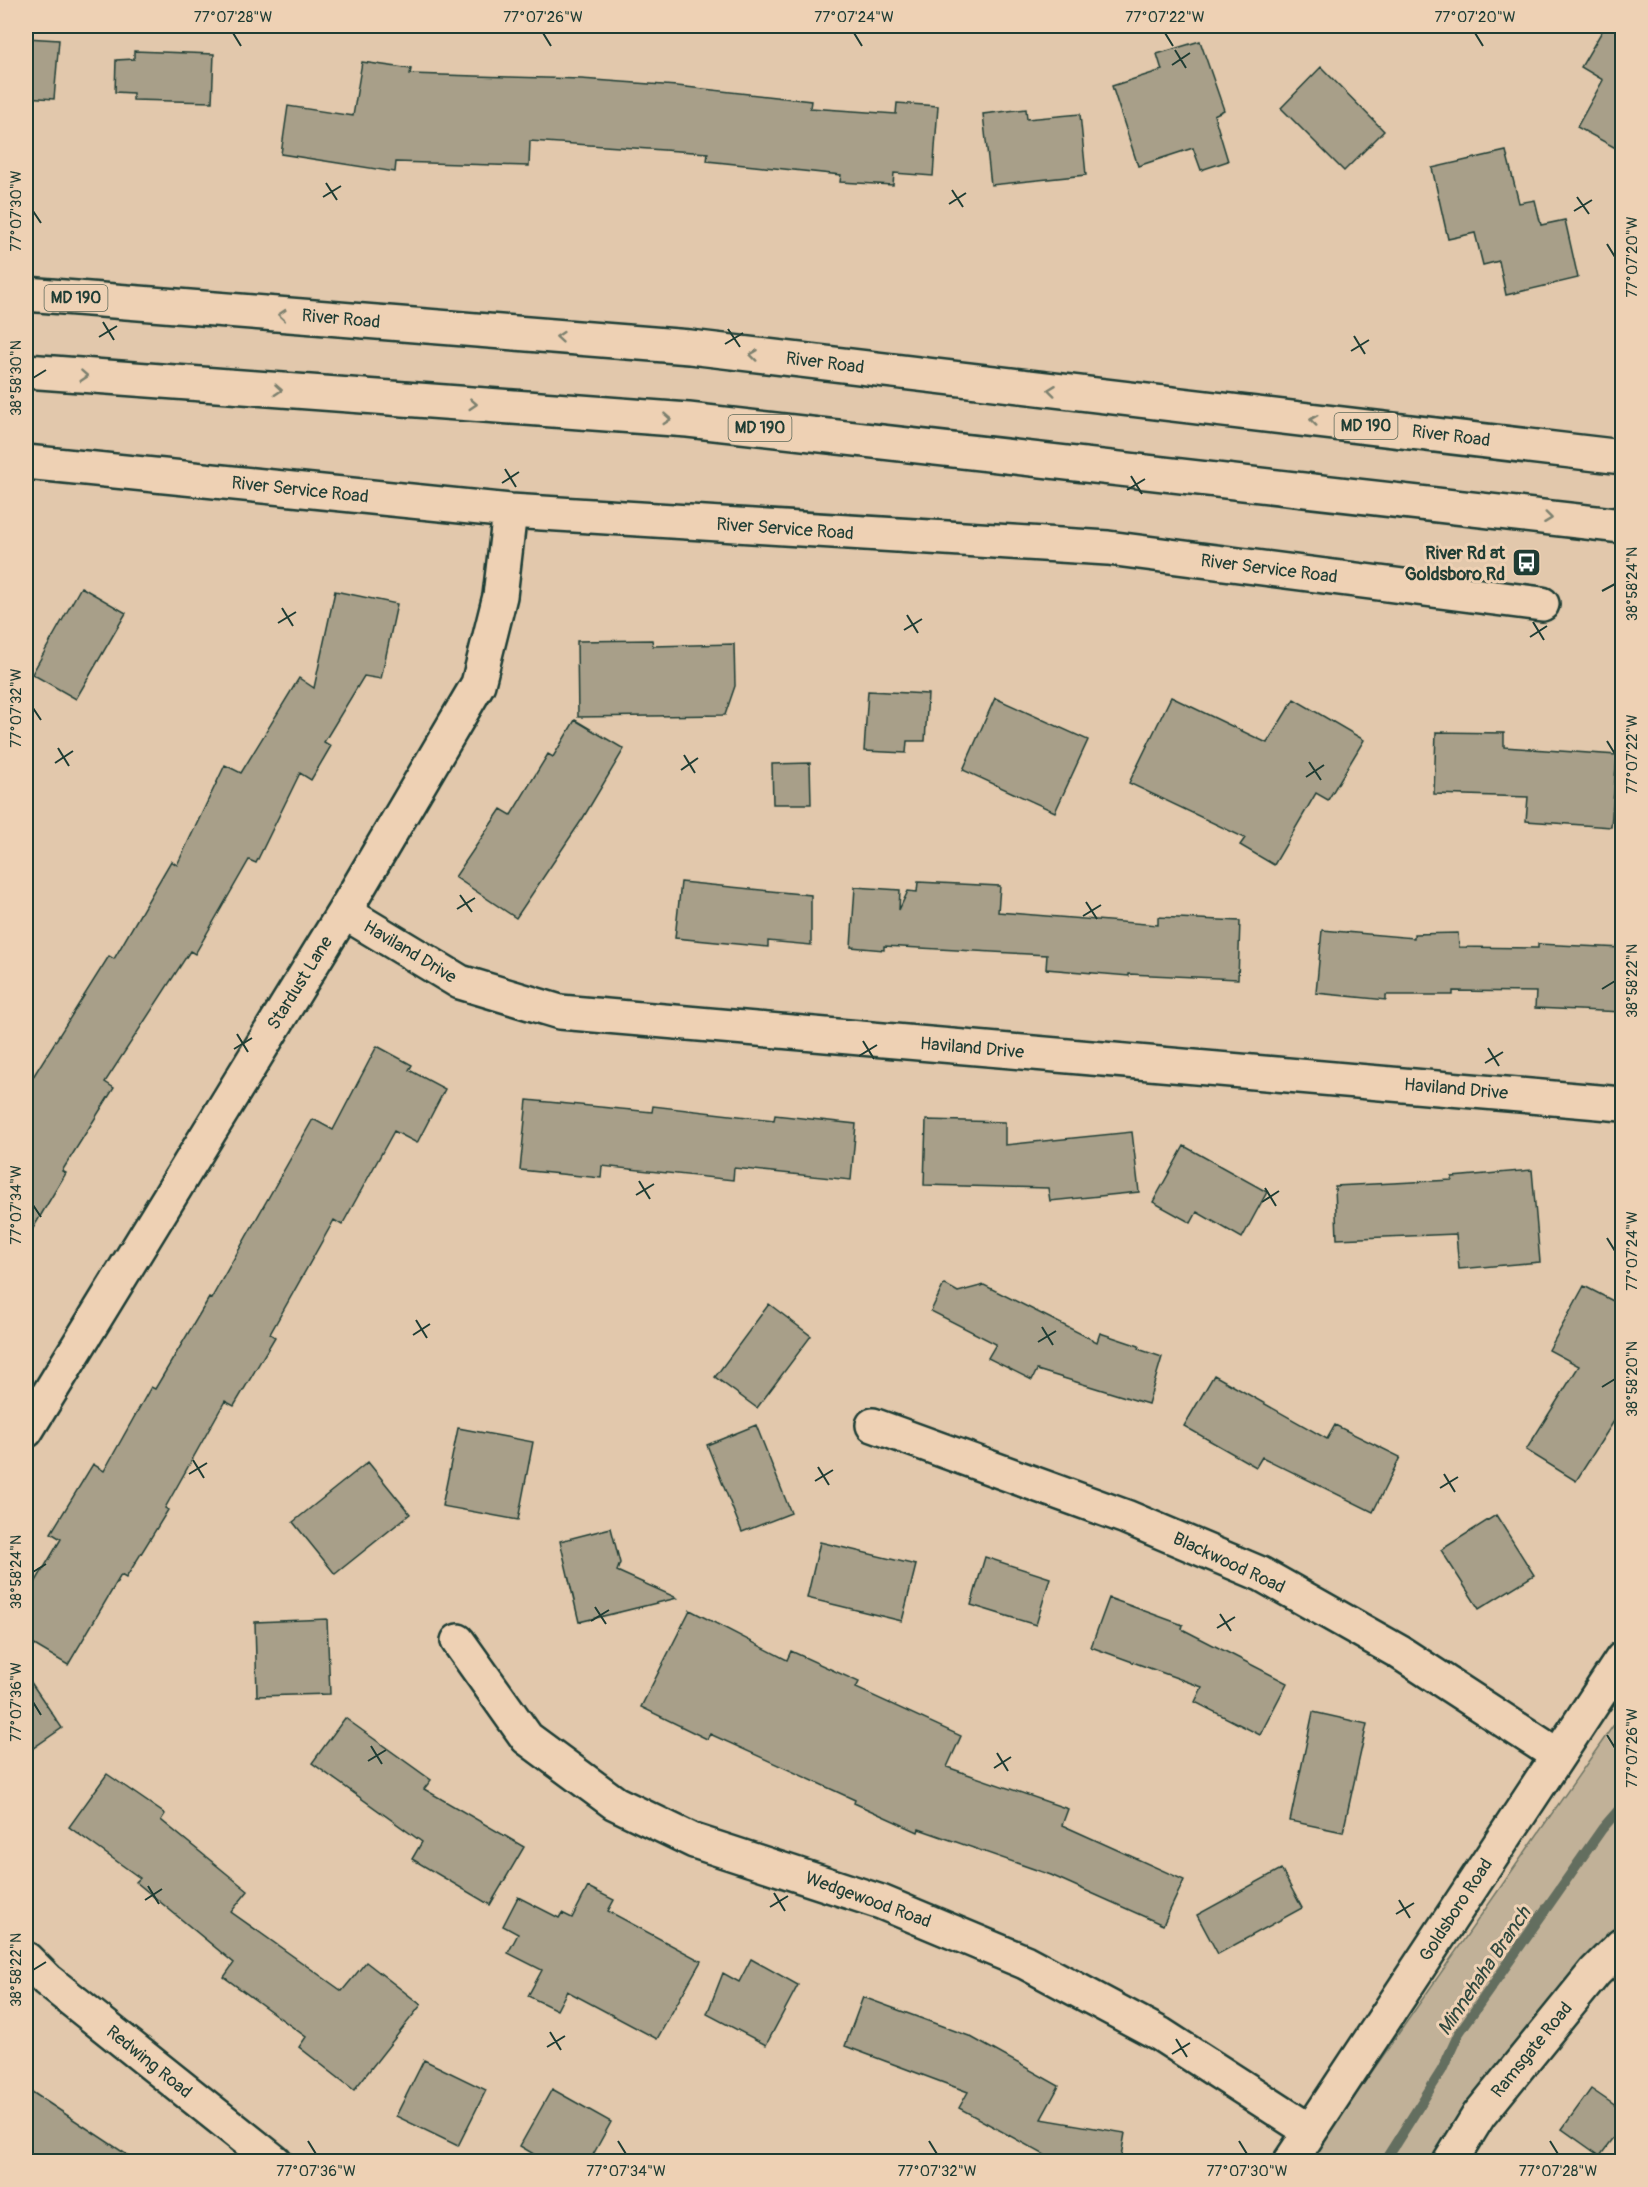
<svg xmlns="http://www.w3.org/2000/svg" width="1648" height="2187" font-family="Pangolin,sans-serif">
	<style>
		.green { fill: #c1b198; stroke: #707766; stroke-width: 1.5 }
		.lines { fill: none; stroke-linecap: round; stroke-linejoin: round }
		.stream { stroke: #646e5f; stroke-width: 10 }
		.building { fill: #a89f89; stroke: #1f3d34; stroke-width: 1.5 }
		.street-casing { stroke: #1f3d34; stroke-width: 38 }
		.secondary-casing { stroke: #1f3d34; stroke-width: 38 }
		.primary-casing { stroke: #1f3d34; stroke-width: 38 }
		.street { stroke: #eed1b4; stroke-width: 33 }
		.secondary { stroke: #eed1b4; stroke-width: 33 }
		.primary { stroke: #eed1b4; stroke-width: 33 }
		.oneway { stroke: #7c806e }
		.ticks { fill: none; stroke: #1f3d34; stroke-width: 2 }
		.labels { text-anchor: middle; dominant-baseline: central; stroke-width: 6; stroke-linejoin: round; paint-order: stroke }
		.shield { fill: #eed1b4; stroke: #5d695a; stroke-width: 1.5 }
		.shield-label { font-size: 16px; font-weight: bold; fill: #1f3d34 }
		.street-label { font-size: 18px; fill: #1f3d34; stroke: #eed1b4 }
		.poi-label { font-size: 18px; font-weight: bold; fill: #1f3d34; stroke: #eed1b4; text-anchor: end }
		.water-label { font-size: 20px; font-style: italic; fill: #30493f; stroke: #eed1b4 }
		.neatline { fill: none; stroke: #1f3d34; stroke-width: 2 }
		.ticks-label { font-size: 15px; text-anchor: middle; fill: #1f3d34 }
	</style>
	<rect width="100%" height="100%" fill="#e2c8ac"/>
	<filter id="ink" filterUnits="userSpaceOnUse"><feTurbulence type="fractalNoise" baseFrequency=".0167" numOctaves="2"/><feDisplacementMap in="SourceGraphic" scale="12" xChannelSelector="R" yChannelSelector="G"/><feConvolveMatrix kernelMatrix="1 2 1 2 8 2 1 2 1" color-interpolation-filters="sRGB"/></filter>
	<g filter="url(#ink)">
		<path class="green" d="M 1622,1713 L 1622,1945 L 1450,2161 L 1309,2162 Z"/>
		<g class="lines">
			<path class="stream" d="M 1384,2162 L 1442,2070 L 1459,2033 L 1602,1829 L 1622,1806"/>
		</g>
		<path class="building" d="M 1605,26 L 1623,26 L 1623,152 L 1577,127 L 1603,80 L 1581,67 Z
			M 26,38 L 59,40 L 54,99 L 26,97 Z
			M 1200,41 L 1224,110 L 1214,115 L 1228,161 L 1201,170 L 1193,148 L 1138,166 L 1112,86 L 1162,70 L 1157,54 Z
			M 134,51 L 214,54 L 212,102 L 133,100 L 133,93 L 115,92 L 116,60 L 134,59 Z
			M 362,62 L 411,69 L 410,74 L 581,79 L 677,86 L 811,101 L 810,108 L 896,114 L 897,103 L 938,106 L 933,176 L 894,173 L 893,185 L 840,182 L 841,175 L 707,161 L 708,153 L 530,141 L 529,166 L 396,162 L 395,172 L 281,154 L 288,106 L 353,116 Z
			M 1321,67 L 1384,131 L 1344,171 L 1281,108 Z
			M 1026,109 L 1027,119 L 1080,114 L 1086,175 L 991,185 L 983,114 Z
			M 1506,151 L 1519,203 L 1535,200 L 1541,225 L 1565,220 L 1578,278 L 1506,295 L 1499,261 L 1483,265 L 1475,233 L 1448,239 L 1432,168 Z
			M 81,587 L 126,613 L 76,699 L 32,674 Z
			M 335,591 L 397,604 L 381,679 L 364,676 L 324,742 L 331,746 L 311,780 L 300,773 L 256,863 L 249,860 L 195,954 L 190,951 L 105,1082 L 114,1088 L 62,1171 L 66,1173 L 26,1240 L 26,1088 L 109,956 L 114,959 L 171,861 L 177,865 L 225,765 L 241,773 L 299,678 L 314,688 Z
			M 652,640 L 653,646 L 734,644 L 735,686 L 725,715 L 578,717 L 577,641 Z
			M 868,691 L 928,694 L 925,741 L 907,741 L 906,753 L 864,751 Z
			M 1171,697 L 1267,743 L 1294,699 L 1364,740 L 1328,800 L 1316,793 L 1274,865 L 1240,845 L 1245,838 L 1129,783 Z
			M 995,698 L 1088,740 L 1055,812 L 963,770 Z
			M 575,720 L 624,749 L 583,818 L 516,918 L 455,877 L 501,809 L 511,815 L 548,754 L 553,757 Z
			M 1436,732 L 1504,733 L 1504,747 L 1617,755 L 1611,827 L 1526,821 L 1528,797 L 1434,794 Z
			M 810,763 L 811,804 L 773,804 L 772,764 Z
			M 681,882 L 811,895 L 811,945 L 768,941 L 768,947 L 675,938 Z
			M 918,882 L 1000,886 L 998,912 L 1158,925 L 1158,917 L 1240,921 L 1238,979 L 1129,974 L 1129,976 L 1046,969 L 1047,955 L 884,946 L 884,950 L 851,947 L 855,887 L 900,890 L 899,910 L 908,891 L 917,892 Z
			M 1322,930 L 1414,938 L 1414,934 L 1458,933 L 1459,947 L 1538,948 L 1538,944 L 1623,948 L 1623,1012 L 1535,1008 L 1536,992 L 1453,991 L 1453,995 L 1386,995 L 1386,1000 L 1316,993 Z
			M 377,1046 L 412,1065 L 409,1070 L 445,1089 L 417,1143 L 394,1131 L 342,1225 L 334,1220 L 270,1334 L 275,1337 L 234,1406 L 225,1401 L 165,1508 L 168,1510 L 126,1578 L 121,1575 L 68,1665 L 26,1640 L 26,1598 L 61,1539 L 51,1533 L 93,1464 L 104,1471 L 151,1387 L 155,1389 L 209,1298 L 211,1299 L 313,1119 L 333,1130 Z
			M 527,1100 L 652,1112 L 653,1106 L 774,1120 L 775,1115 L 856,1124 L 851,1180 L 734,1168 L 733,1180 L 602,1166 L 601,1178 L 520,1170 Z
			M 926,1120 L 1005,1122 L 1005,1145 L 1132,1132 L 1139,1192 L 1050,1201 L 1048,1188 L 924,1185 Z
			M 1184,1146 L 1267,1192 L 1242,1238 L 1197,1212 L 1191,1223 L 1153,1202 Z
			M 1532,1170 L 1540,1262 L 1459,1269 L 1456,1234 L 1337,1239 L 1335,1186 L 1452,1180 L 1452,1177 Z
			M 944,1284 L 958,1292 L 984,1285 L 1097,1342 L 1100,1333 L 1139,1346 L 1138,1349 L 1162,1357 L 1148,1404 L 1037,1370 L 1032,1380 L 988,1358 L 996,1344 L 931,1311 Z
			M 1584,1286 L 1623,1306 L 1623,1407 L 1576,1481 L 1526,1450 L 1579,1366 L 1549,1350 Z
			M 769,1304 L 811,1336 L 757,1408 L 715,1377 Z
			M 1214,1375 L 1327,1439 L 1335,1425 L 1400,1457 L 1373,1512 L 1262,1457 L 1256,1467 L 1184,1426 Z
			M 756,1425 L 791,1513 L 742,1532 L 707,1445 Z
			M 458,1428 L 533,1442 L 518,1520 L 442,1506 Z
			M 368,1462 L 410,1514 L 335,1574 L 293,1522 Z
			M 1496,1515 L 1534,1575 L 1479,1609 L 1441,1550 Z
			M 611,1528 L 620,1563 L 617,1571 L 677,1598 L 579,1622 L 560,1541 Z
			M 820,1542 L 916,1565 L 902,1621 L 807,1598 Z
			M 985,1557 L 1050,1578 L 1036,1625 L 971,1605 Z
			M 1109,1598 L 1183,1625 L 1182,1629 L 1287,1683 L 1260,1735 L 1195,1702 L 1202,1687 L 1091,1647 Z
			M 690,1610 L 787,1660 L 791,1651 L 859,1682 L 856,1688 L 961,1736 L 947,1767 L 1068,1809 L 1062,1825 L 1184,1880 L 1163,1925 L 1051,1875 L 919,1829 L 918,1832 L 854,1803 L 855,1800 L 710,1734 L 707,1739 L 641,1707 Z
			M 327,1619 L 330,1694 L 257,1696 L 255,1622 Z
			M 26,1675 L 62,1728 L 26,1753 Z
			M 1313,1712 L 1367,1724 L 1343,1832 L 1290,1821 Z
			M 345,1718 L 431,1780 L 424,1789 L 524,1847 L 490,1905 L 412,1859 L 422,1842 L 312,1763 Z
			M 107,1774 L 165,1814 L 161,1820 L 248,1891 L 231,1912 L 342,1991 L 366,1962 L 421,2005 L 354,2090 L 299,2047 L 306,2037 L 224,1977 L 234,1963 L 136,1882 L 140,1878 L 69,1827 Z
			M 1281,1869 L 1302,1908 L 1218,1954 L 1197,1915 Z
			M 588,1887 L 614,1900 L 608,1911 L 701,1961 L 657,2039 L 567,1991 L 557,2010 L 528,1996 L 542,1970 L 508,1953 L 518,1934 L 503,1926 L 518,1897 L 559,1918 L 562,1913 L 572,1918 Z
			M 751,1959 L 798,1985 L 766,2045 L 707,2014 L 723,1973 L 739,1982 Z
			M 863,1997 L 969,2036 L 1059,2086 L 1041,2119 L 1125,2133 L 1120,2162 L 1043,2162 L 1045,2155 L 959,2108 L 968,2092 L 845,2046 Z
			M 424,2060 L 486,2090 L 458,2146 L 396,2116 Z
			M 26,2088 L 138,2162 L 26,2162 Z
			M 552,2089 L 611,2122 L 589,2162 L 547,2162 L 520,2146 Z
			M 1591,2089 L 1623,2111 L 1623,2125 L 1600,2156 L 1562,2129 Z"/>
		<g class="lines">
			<defs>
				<path id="street" d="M 26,462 L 510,511 L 1108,548 L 1542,604
					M 344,912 L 460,982 L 560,1012 L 1622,1104
					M 873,1425 L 1126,1517 L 1261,1574 L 1399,1652 L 1557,1755
					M 26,1431 L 344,912 L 478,684 L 500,596 L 510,511
					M 458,1641 L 527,1738 L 615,1803 L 694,1841 L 881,1902 L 1025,1962 L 1160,2034 L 1310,2131
					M 26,1959 L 47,1980 L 275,2162
					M 1450,2162 L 1479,2115 L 1595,1972 L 1622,1945"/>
				<path id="secondary" d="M 1290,2162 L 1622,1659"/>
				<path id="primary" d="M 26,294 L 690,347 L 1622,457
					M 26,371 L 688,420 L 1622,526"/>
			</defs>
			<use href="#street" class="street-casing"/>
			<use href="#secondary" class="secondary-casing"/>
			<use href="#primary" class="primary-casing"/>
			<use href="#street" class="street"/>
			<use href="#secondary" class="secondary"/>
			<use href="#primary" class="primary"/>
		</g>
		<defs><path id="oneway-chevron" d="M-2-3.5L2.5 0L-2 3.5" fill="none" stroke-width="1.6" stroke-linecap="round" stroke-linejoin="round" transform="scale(1.5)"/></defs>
		<g class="oneway">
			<use href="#oneway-chevron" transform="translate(282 315) rotate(-175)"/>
			<use href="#oneway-chevron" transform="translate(560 337) rotate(-175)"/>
			<use href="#oneway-chevron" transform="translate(754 355) rotate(-173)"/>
			<use href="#oneway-chevron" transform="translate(84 376) rotate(4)"/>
			<use href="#oneway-chevron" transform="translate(278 390) rotate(4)"/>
			<use href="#oneway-chevron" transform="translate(1052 390) rotate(-173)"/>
			<use href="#oneway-chevron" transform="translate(473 404) rotate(4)"/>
			<use href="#oneway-chevron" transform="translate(667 419) rotate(4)"/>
			<use href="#oneway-chevron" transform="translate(1314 420) rotate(-173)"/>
			<use href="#oneway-chevron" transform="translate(1548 518) rotate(7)"/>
		</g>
	</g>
	<path class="ticks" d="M 233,33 L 241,46M 543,33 L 551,46M 854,33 L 862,46M 1165,33 L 1173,46M 1475,33 L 1483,46M 1175,50 L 1186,68M 1172,65 L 1190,53M 326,183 L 337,200M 952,190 L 963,207M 323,197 L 341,186M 1577,197 L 1589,214M 949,204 L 966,193M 33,211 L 41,223M 1574,211 L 1592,200M 1607,244 L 1615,257M 103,322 L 114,340M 728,329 L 740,347M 1354,336 L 1365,354M 99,337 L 117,326M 725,344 L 743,333M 1351,351 L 1369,340M 33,378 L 46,370M 505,469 L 516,487M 1131,476 L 1142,494M 502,483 L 519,472M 1127,490 L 1145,479M 1602,591 L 1615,584M 282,608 L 293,626M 907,615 L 918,633M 1533,622 L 1544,640M 278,623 L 296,612M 904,630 L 922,619M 1530,637 L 1547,626M 33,708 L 41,720M 1607,741 L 1615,754M 58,748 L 69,766M 684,755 L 695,773M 1309,762 L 1321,780M 55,763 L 73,751M 681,770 L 698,758M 1306,777 L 1324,765M 460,895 L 472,912M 1086,902 L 1097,919M 457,909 L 475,898M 1083,916 L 1101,905M 1602,989 L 1615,981M 237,1034 L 248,1052M 863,1041 L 874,1059M 1488,1048 L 1499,1066M 234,1049 L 252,1038M 859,1056 L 877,1045M 1485,1063 L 1503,1052M 639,1181 L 650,1199M 1265,1188 L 1276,1206M 636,1195 L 654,1184M 1262,1202 L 1279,1191M 33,1205 L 41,1217M 1607,1238 L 1615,1251M 416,1320 L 427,1338M 1042,1327 L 1053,1345M 413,1335 L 430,1324M 1038,1342 L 1056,1331M 1602,1387 L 1615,1379M 193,1460 L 204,1478M 818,1467 L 829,1485M 189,1474 L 207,1463M 1444,1474 L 1455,1492M 815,1481 L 833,1470M 1440,1488 L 1458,1477M 33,1572 L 46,1564M 595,1607 L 606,1624M 1220,1614 L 1231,1631M 591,1621 L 609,1610M 1217,1628 L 1235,1617M 33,1702 L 41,1715M 1607,1735 L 1615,1748M 371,1746 L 382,1764M 997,1753 L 1008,1771M 368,1761 L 386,1750M 994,1768 L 1011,1757M 148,1886 L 159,1904M 774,1893 L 785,1911M 145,1900 L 162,1889M 1399,1900 L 1410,1918M 770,1907 L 788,1896M 1396,1914 L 1414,1903M 33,1970 L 46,1962M 550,2032 L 561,2050M 1176,2039 L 1187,2057M 547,2047 L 565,2036M 1172,2054 L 1190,2043M 308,2141 L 316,2154M 618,2141 L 626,2154M 929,2141 L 937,2154M 1239,2141 L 1247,2154M 1550,2141 L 1558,2154"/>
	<defs>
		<symbol id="bus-square" viewBox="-11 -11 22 22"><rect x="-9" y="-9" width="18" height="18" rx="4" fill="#1f3d34" stroke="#eed1b4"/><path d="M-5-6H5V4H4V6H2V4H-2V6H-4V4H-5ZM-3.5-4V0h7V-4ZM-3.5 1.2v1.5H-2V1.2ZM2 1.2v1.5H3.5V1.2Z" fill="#fff"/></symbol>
	</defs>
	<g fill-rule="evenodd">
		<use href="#bus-square" x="1510" y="546" width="33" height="33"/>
	</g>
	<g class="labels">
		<g class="shield">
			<rect x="44.5" y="285" width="63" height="26" rx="4.5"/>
			<rect x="1334.5" y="413" width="63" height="26" rx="4.5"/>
			<rect x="728.5" y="415" width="63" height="26" rx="4.5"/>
		</g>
		<g class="shield-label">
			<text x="76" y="298">MD 190</text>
			<text x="1366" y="426">MD 190</text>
			<text x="760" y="428">MD 190</text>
		</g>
		<g class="street-label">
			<text transform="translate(341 319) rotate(5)">River Road</text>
			<text transform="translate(825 363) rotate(7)">River Road</text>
			<text transform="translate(1451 436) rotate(7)">River Road</text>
			<text transform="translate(300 490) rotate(6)">River Service Road</text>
			<text transform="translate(785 529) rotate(4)">River Service Road</text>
			<text transform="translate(1269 569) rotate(7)">River Service Road</text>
			<text transform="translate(410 952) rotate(31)">Haviland Drive</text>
			<text transform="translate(300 983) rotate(-58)">Stardust Lane</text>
			<text transform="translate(972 1048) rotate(5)">Haviland Drive</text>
			<text transform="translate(1456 1089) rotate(5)">Haviland Drive</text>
			<text transform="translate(1229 1563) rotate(25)">Blackwood Road</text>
			<text transform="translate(868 1900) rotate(20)">Wedgewood Road</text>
			<text transform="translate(1456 1910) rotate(-57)">Goldsboro Road</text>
			<text transform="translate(1532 2050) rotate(-51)">Ramsgate Road</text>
			<text transform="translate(149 2062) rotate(39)">Redwing Road</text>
		</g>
		<g class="poi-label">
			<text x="1505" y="553">River Rd at<tspan x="1505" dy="21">Goldsboro Rd</tspan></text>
		</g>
		<g class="water-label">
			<text transform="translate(1484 1971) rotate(-56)">Minnehaha Branch</text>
		</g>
	</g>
	<rect width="1648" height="2187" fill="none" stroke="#eed1b4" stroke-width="66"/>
	<rect x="33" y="33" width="1582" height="2121" class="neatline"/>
	<g class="ticks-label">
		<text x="233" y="22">77°07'28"W</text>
		<text x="543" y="22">77°07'26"W</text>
		<text x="854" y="22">77°07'24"W</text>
		<text x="1165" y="22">77°07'22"W</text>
		<text x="1475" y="22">77°07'20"W</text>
		<text transform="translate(16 211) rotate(-90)" y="5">77°07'30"W</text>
		<text transform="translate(1632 257) rotate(-90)" y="5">77°07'20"W</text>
		<text transform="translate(16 378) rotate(-90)" y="5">38°58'30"N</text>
		<text transform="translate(1632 584) rotate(-90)" y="5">38°58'24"N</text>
		<text transform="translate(16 708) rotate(-90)" y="5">77°07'32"W</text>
		<text transform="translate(1632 754) rotate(-90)" y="5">77°07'22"W</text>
		<text transform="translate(1632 981) rotate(-90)" y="5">38°58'22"N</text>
		<text transform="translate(16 1205) rotate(-90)" y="5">77°07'34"W</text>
		<text transform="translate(1632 1251) rotate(-90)" y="5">77°07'24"W</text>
		<text transform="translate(1632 1379) rotate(-90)" y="5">38°58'20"N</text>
		<text transform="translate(16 1572) rotate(-90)" y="5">38°58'24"N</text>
		<text transform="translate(16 1702) rotate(-90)" y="5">77°07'36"W</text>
		<text transform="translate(1632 1748) rotate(-90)" y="5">77°07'26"W</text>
		<text transform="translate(16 1970) rotate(-90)" y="5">38°58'22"N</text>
		<text x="316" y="2176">77°07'36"W</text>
		<text x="626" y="2176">77°07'34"W</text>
		<text x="937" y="2176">77°07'32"W</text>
		<text x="1247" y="2176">77°07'30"W</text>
		<text x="1558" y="2176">77°07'28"W</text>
	</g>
</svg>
